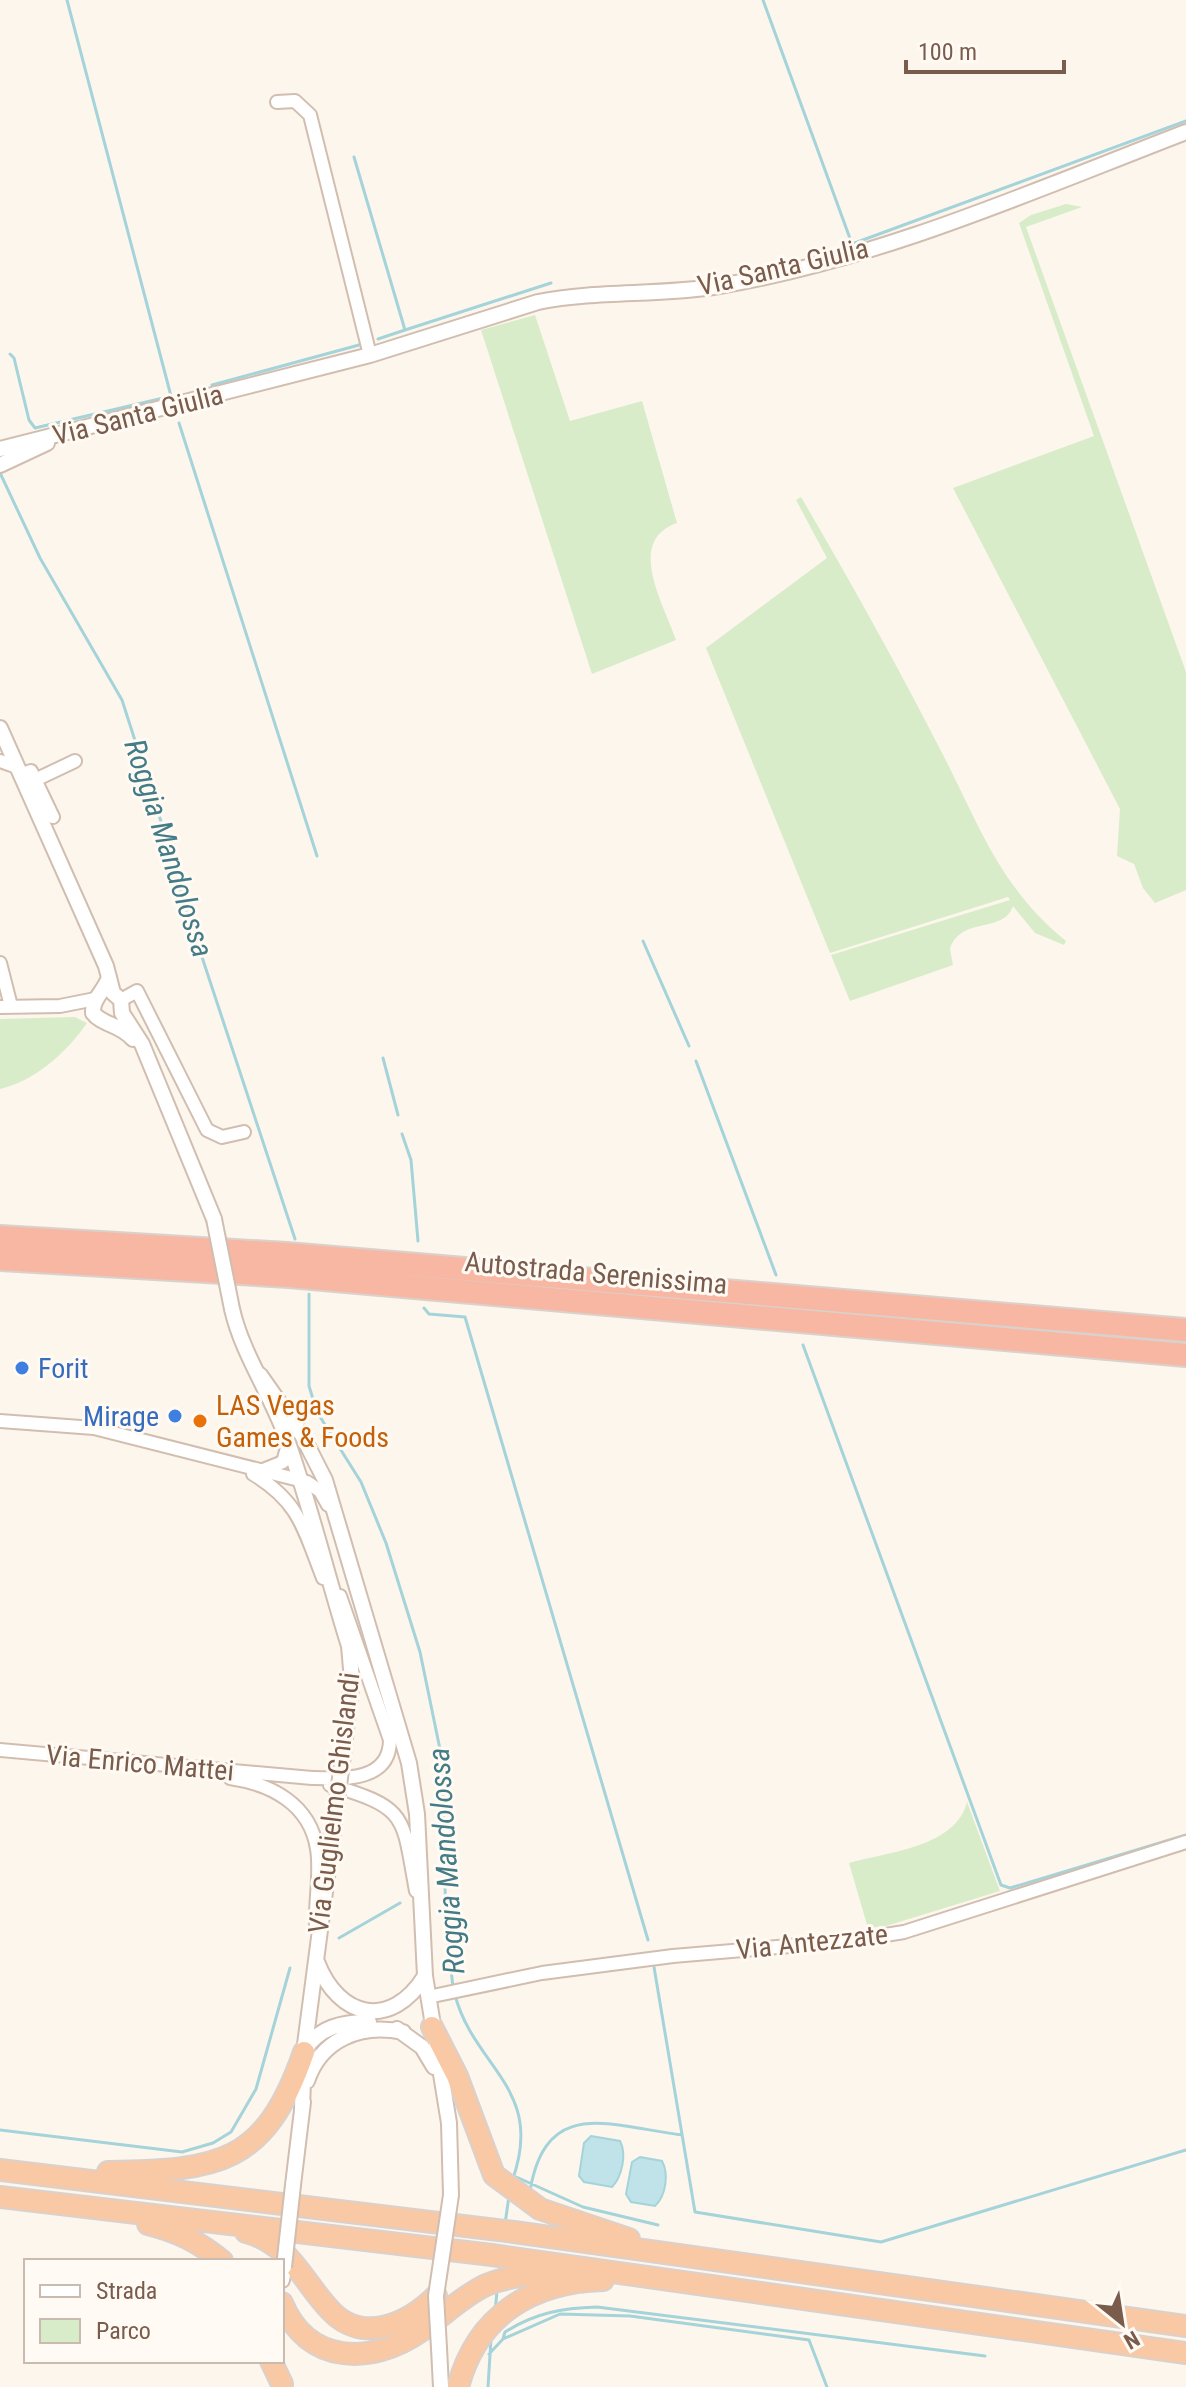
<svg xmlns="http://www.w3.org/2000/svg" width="1186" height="2387" font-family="'Roboto Condensed',sans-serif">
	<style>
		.green { fill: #d8ecc9 }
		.water { fill: #bfe3e8; stroke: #a5d3da; stroke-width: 2 }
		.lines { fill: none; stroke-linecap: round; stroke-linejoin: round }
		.stream { stroke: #a5d3da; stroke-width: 3 }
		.minor-casing { stroke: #d1beb0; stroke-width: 16 }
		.tertiary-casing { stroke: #d1beb0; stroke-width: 18 }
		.trunk-casing { stroke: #dad1cd; stroke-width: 24 }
		.motorway-casing { stroke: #dad1cd; stroke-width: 26 }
		.minor { stroke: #fff; stroke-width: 12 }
		.tertiary { stroke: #fff; stroke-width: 14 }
		.trunk { stroke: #f9c8a4; stroke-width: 20 }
		.motorway { stroke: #f7b7a3; stroke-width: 22 }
		.tertiary-bridge-casing { stroke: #d1beb0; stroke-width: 18; stroke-linecap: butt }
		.tertiary-bridge { stroke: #fff; stroke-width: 14 }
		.shop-dot { fill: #3f7fe0; stroke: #fffaf3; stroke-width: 3 }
		.food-dot { fill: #e8710a; stroke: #fffaf3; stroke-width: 3 }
		.labels { text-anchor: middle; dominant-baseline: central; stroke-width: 6; stroke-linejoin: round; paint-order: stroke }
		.street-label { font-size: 28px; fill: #7a5c4d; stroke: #fffaf3 }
		.shop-label { font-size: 28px; fill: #366cbe; stroke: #fffaf3; text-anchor: start }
		.food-label { font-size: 28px; fill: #c56008; stroke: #fffaf3; text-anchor: start }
		.water-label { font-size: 30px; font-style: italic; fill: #437c86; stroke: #fffaf3 }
	</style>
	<rect width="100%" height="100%" fill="#fdf6ec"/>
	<path class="green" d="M 1066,204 L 1082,207 L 1026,227 L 1186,672 L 1186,890 L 1155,903 L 1143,888 L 1134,864 L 1117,856 L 1120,809 L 953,488 L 1094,436 L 1019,223 L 1031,215 Z
		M 535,315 L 570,421 L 642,401 L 677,523 C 625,541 664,604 676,640 L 592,674 L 481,330 Z
		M 801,497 C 849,579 896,663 940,749 C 978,822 999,887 1066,941 L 1064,945 L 1035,933 L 1013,906 C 1004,934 960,916 950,949 L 953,965 L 850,1001 L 831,955 L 1010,900 L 1008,897 L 830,953 L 706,648 L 827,558 L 796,500 Z
		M 75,1017 L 87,1023 C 67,1052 35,1081 0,1089 L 0,1019 Z
		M 967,1802 L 1000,1891 L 886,1926 L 868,1928 L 849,1863 C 888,1852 956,1847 967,1802 Z"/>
	<path class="water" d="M 591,2136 L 620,2141 C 627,2154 622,2177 612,2187 L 584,2182 L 579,2176 L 584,2143 Z
		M 640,2157 L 662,2161 C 669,2174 666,2196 655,2206 L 631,2202 L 626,2194 L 632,2162 Z"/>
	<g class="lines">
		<path class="stream" d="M 67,0 L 171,396
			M 763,0 L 852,244 L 1186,121
			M 354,157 L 405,330 L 551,283
			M 378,339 L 405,330
			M 10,354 L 14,358 L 29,420 L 35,428 L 172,396
			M 212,385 L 359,345
			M 179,423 L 317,856
			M 1,475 L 40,558 L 122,700 L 166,837 L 169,857 L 295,1239
			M 643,941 L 689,1046
			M 383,1058 L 398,1115
			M 696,1061 L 776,1275
			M 402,1134 L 411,1160 L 418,1241
			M 309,1294 L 309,1386 L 317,1412 L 361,1482 L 386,1543 L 420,1652 L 442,1759 L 446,1927 L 453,1987
			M 424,1308 L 429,1314 L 465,1317 L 648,1940
			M 803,1345 L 1001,1885 L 1010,1888 L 1186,1835
			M 339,1938 L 400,1903
			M 654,1967 L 695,2212 L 881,2242 L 1186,2150
			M 455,1995 C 474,2068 546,2089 512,2181
			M 0,2130 L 182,2152 L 213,2143 L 231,2132 L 256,2089 L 290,1968
			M 514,2176 L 583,2207 L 658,2225
			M 530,2191 C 546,2096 610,2126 682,2135
			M 505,2224 L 509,2196
			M 495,2312 L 497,2291
			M 503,2339 L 505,2332 C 535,2313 562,2308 597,2307 L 985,2356
			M 489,2354 L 503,2339 L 560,2314 L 630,2316 L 809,2340 L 827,2387
			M 488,2387 L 491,2339"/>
		<defs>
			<path id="minor" d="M 277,102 L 295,101 L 310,115 L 370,355
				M 0,761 L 17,767
				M 20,775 L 31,771 L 53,817
				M 35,780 L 75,761
				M 0,963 L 11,1006
				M 121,1000 L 137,991 L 207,1130 L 222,1137 L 244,1132
				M 0,1007 L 60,1006 L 95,999
				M 0,1421 L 94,1428 L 307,1482 L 320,1491 L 328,1505
				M 263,1470 L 283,1462 L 288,1444
				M 253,1474 C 300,1502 304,1530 323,1578
				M 0,1750 L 312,1778 C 342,1779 390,1782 390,1740 L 340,1596
				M 230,1778 C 271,1784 310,1804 317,1849 C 321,1873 315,1900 316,1925
				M 330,1785 C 409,1808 402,1816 416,1891
				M 428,1997 L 542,1973 L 673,1956 L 848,1941 L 904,1932 L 1186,1842"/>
			<path id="tertiary" d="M 0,449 L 370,355 L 538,302 C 598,290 659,296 719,286 C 880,259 1035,190 1186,132
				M 0,465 L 47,443
				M 0,728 L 106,966 L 113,993 L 121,1000 L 122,1013 L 142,1044 L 214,1219
				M 109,977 C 105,991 92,998 93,1013 C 102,1025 120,1024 133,1039
				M 232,1309 C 242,1353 269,1391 285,1434 C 310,1503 327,1576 349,1646 L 352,1680 L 342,1763
				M 260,1375 L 302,1435 L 325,1480 L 409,1763 L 417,1814 L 425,1976 L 449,2123 L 451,2195
				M 317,1962 C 339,2019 391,2030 425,1976
				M 397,2029 L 422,2047 L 434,2067
				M 304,2051 C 319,2027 342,2022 369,2022
				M 307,2081 C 321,2039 361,2023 403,2032
				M 302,2109 L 304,2052 L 336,1808
				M 293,2185 L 303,2102
				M 282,2280 L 284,2267
				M 439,2348 L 441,2387"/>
			<path id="trunk" d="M 432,2027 L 457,2076 L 494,2175 L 540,2209 L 629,2239
				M 0,2170 L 514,2232 L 1186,2326
				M 108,2172 C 219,2170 265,2165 304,2052
				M 0,2197 L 492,2255 L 1186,2353
				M 148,2224 C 177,2231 199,2242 222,2261
				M 246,2232 C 291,2244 302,2281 331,2311 C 363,2345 409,2323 436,2296
				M 282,2303 C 307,2364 371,2366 421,2331 C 443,2316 461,2297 486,2285 C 508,2276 530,2274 553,2274
				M 271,2361 L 282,2384
				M 458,2387 C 477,2315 532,2282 603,2280"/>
			<path id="motorway" d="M 0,1237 L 287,1254 L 1186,1330
				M 0,1259 L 289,1276 L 1186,1355"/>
		</defs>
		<use href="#minor" class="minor-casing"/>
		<use href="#tertiary" class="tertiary-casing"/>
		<use href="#trunk" class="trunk-casing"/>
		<use href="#motorway" class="motorway-casing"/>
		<use href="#minor" class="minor"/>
		<use href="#tertiary" class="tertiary"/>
		<use href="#trunk" class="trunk"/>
		<use href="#motorway" class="motorway"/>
		<defs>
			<path id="tertiary-bridge" d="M 214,1219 L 232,1309
				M 336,1808 L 342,1763
				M 284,2267 L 293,2185
				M 439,2348 L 436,2296 L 451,2195"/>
		</defs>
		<use href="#tertiary-bridge" class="tertiary-bridge-casing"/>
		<use href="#tertiary-bridge" class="tertiary-bridge"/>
	</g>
	<g class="shop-dot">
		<circle cx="22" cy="1368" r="8"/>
		<circle cx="175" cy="1416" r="8"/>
	</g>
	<circle class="food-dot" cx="200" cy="1421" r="8"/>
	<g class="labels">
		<g class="street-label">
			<text transform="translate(783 267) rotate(-13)">Via Santa Giulia</text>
			<text transform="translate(138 415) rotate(-14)">Via Santa Giulia</text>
			<text transform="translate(596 1273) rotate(5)">Autostrada Serenissima</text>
			<text transform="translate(140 1763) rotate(5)">Via Enrico Mattei</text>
			<text transform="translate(334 1803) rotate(-83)">Via Guglielmo Ghislandi</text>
			<text transform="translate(812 1942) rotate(-6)">Via Antezzate</text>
		</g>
		<g class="shop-label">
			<text x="38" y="1368">Forit</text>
			<text x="159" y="1416" text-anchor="end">Mirage</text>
		</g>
		<g class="food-label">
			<text x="216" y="1405">LAS Vegas<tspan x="216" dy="32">Games &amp; Foods</tspan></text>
		</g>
		<g class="water-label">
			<text transform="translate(169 848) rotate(72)">Roggia Mandolossa</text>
			<text transform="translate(446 1861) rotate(-94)">Roggia Mandolossa</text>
		</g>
	</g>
	<rect x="24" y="2259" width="260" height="104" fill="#fffaf3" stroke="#cabbb1" stroke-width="2"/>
	<rect x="40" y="2285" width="40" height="12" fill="#ffffff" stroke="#cabbb1" stroke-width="2"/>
	<text x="96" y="2299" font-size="24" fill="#7a5c4d">Strada</text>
	<rect x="40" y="2319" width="40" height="24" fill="#d8ecc9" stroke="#cabbb1" stroke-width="2"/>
	<text x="96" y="2339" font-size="24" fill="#7a5c4d">Parco</text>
	<g transform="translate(1122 2323) rotate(150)" stroke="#fffaf3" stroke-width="6" paint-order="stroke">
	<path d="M0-6L14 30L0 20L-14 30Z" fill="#7a5c4d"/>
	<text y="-12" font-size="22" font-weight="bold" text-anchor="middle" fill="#7a5c4d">N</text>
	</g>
	<path d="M906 60v12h158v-12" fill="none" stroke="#7a5c4d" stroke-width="4"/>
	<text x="918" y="60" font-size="24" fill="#7a5c4d" stroke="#fffaf3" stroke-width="6" paint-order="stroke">100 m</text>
</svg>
